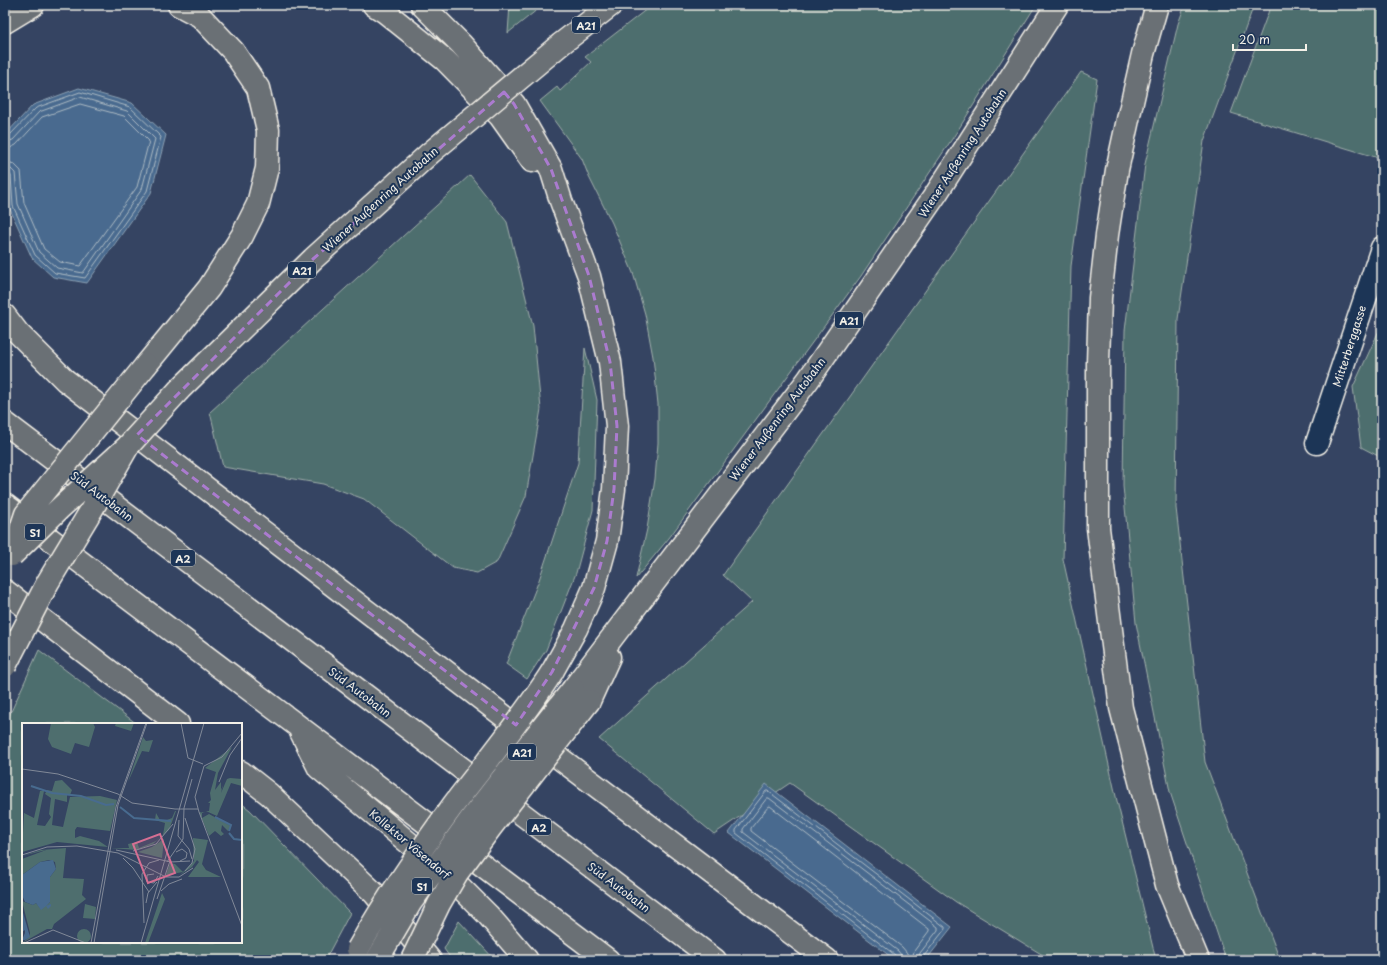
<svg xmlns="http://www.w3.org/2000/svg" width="1387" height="965" font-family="'Playpen Sans',sans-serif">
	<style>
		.green { fill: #4e6e6e; stroke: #a1b0ab }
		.water { fill: #486b8f; stroke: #8da1b3 }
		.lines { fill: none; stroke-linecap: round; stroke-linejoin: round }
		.shore { stroke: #afbbc4; stroke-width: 1 }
		.minor-casing { stroke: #f4f1e8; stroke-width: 25 }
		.motorway-casing { stroke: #f4f1e8; stroke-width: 25 }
		.minor { stroke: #1d3557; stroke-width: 22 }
		.motorway { stroke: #6b6f75; stroke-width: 22 }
		.motorway-bridge-casing { stroke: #f4f1e8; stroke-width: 25; stroke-linecap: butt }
		.motorway-bridge { stroke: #6b6f75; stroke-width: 22 }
		.marked { fill: none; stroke: #ab7bcf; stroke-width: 3; stroke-dasharray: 8 5; stroke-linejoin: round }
		.labels { text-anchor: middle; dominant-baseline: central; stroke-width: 4; stroke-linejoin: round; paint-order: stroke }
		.shield { fill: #1d3557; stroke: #b4b9bc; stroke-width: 1 }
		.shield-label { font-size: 10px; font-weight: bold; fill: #f4f1e8 }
		.street-label { font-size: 11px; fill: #f4f1e8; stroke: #1d3557 }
		.inset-river { fill: none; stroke: #486b8f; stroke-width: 2 }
		.inset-road { fill: none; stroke: #818998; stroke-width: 1 }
		.view { fill: #d66f93; fill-opacity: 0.15; stroke: #d66f93; stroke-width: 2 }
		.inset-edge { fill: none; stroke: #f4f1e8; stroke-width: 2 }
	</style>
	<rect width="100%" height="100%" fill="#354462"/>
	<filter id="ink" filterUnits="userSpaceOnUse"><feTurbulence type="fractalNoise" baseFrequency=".025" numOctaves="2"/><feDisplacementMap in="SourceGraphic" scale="8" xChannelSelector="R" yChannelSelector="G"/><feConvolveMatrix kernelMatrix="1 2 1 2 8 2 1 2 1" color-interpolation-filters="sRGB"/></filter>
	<g filter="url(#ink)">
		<path class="green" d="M 510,5 L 543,5 L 508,33 Z
			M 652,5 L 1036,5 L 958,130 L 861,276 L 669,538 L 636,578 L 647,529 L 655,479 L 658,443 L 658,404 L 653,357 L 645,314 L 633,273 L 612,223 L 589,177 L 582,159 L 540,101 L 557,87 L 560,91 L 591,62 L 585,57 Z
			M 1185,5 L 1254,5 L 1204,141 L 1178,319 L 1176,508 L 1205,762 L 1280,960 L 1226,960 L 1170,792 L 1136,623 L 1123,486 L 1125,331 L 1145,164 L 1178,24 Z
			M 1271,5 L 1382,5 L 1382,159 L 1231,113 Z
			M 1081,72 L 1097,79 L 1071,266 L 1063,559 L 1117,801 L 1156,960 L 1051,960 L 956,902 L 790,783 L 714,834 L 599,739 L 752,602 L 723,575 Z
			M 470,175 L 507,222 L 533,326 L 541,409 L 526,496 L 497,562 L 477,573 L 453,568 L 364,499 L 323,484 L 223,467 L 210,412 Z
			M 1382,324 L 1382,458 L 1361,447 L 1353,387 Z
			M 585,348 L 597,400 L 593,510 L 576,573 L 546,650 L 527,679 L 506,664 L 539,580 L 578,463 Z
			M 39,650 L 137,724 L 23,724 L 23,942 L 241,942 L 241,803 L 250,810 L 350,913 L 325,960 L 5,960 L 5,725 Z
			M 459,921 L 495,960 L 452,960 L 444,949 Z"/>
		<path class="water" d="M 79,88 L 132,103 L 166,135 L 151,193 L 87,283 L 53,277 L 32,258 L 9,207 L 5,153 L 5,135 L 33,105 Z
			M 766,784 L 952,927 L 926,960 L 895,960 L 729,833 Z"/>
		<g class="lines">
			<path class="shore" d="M 5,137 L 9,136 L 36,108 L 80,92 L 130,107 L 161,137 L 147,191 L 85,278 L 55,273 L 35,255 L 13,206 L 11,176 L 9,173 L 5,172
				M 5,142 L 13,140 L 39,112 L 80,97 L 127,111 L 155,139 L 142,189 L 83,273 L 57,268 L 39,252 L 18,204 L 15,173 L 11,169 L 5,167
				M 5,148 L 10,148 L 16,145 L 42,117 L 80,104 L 124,116 L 149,141 L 137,187 L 80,266 L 60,262 L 44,249 L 24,203 L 21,171 L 14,164 L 5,161
				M 897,960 L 895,955 L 736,833 L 736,830 L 766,791 L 768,791 L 945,927 L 945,929 L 924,956 L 923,960
				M 902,960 L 901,955 L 898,951 L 743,832 L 743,829 L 767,798 L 769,798 L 938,927 L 938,930 L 920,953 L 918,960
				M 908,960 L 907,953 L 902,947 L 751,831 L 751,828 L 768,807 L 770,806 L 929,929 L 929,931 L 914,951 L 912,960"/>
			<defs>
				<path id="minor" d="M 1317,443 L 1382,248"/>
				<path id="motorway" d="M 374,5 L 385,12 L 445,60 L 500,116 L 532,161
					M 422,5 L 461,44 L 514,104 L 551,169 L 561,201 L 589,276 L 610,362 L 617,426 L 614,489 L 607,541 L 594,588 L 576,629 L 552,672
					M 1157,5 L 1143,54 L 1129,115 L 1117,170 L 1107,235 L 1100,298 L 1098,363 L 1098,528 L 1121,708 L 1167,885 L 1198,960
					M 5,22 L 33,5
					M 561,44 L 611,5
					M 5,316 L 18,333 L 65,380 L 509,720 L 827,960
					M 146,365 L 209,288 L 242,236 L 258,204 L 267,168 L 268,130 L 258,88 L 233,51 L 200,16 L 179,5
					M 179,390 L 313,259 L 429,154
					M 5,423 L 715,960
					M 5,505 L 608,960
					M 5,591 L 178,724
					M 573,689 L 808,380 L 936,194 L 1057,5
					M 589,701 L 609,657
					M 301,732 L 319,768 L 451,878 L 488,915 L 527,960
					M 241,772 L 269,794 L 374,893 L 430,960"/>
			</defs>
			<use href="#minor" class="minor-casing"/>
			<use href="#motorway" class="motorway-casing"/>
			<use href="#minor" class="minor"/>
			<use href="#motorway" class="motorway"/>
			<defs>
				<path id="motorway-bridge" d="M 429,154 L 561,44
					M 14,550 L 26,514 L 146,365
					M 12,555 L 59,509 L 128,446 L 179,390
					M 5,666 L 48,582 L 92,509 L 128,446
					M 358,949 C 386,899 420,851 454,804 C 487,761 522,719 552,672
					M 377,960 L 411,902 L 473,816 L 522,753 L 573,689
					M 412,960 L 439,904 L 457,873 L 491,827 L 589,701"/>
			</defs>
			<use href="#motorway-bridge" class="motorway-bridge-casing"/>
			<use href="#motorway-bridge" class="motorway-bridge"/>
		</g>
	</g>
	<path class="marked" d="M 504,92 L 514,104 L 551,169 L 589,276 L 610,362 L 617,426 L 614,489 L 607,541 L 594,588 L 552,672 L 516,725 L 137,435 L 313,259 Z"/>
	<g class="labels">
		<g class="shield">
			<rect x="572" y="17" width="28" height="16" rx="3"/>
			<rect x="288" y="262" width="28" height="16" rx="3"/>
			<rect x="835" y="312" width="28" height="16" rx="3"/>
			<rect x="25" y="524" width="20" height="16" rx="3"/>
			<rect x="171" y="550" width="24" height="16" rx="3"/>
			<rect x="508" y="744" width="28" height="16" rx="3"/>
			<rect x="527" y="819" width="24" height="16" rx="3"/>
			<rect x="412" y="878" width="20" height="16" rx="3"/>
		</g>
		<g class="shield-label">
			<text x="586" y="25">A21</text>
			<text x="302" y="270">A21</text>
			<text x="849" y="320">A21</text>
			<text x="35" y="532">S1</text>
			<text x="183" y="558">A2</text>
			<text x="522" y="752">A21</text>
			<text x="539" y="827">A2</text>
			<text x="422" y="886">S1</text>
		</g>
		<g class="street-label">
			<text transform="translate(962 153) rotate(-57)">Wiener Außenring Autobahn</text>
			<text transform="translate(380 199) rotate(-42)">Wiener Außenring Autobahn</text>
			<text transform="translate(1349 346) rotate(-72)">Mitterberggasse</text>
			<text transform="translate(777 419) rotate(-53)">Wiener Außenring Autobahn</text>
			<text transform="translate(102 496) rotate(37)">Süd Autobahn</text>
			<text transform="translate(360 692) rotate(37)">Süd Autobahn</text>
			<text transform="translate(410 844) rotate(40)">Kollektor Vösendorf</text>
			<text transform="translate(619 887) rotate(37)">Süd Autobahn</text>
		</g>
	</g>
	<g transform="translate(22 723)">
		<rect width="220" height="220" fill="#354462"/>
		<path d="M 29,0 L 71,0 L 73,4 L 67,24 L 53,20 L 49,31 L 30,24 L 26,16 ZM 94,0 L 112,0 L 109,8 L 93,3 ZM 121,14 L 124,18 L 131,17 L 127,29 L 120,28 L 106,59 ZM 210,24 L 196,50 L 193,67 L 199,59 L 199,67 L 201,62 L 199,70 L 205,56 L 208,55 L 220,56 L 220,63 L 209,60 L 195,93 L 184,88 L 187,88 L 188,80 L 186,80 L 189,77 L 188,70 L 194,49 L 183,45 ZM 40,57 L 50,67 L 48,72 L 45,71 L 45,79 L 33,76 L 30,102 L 41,104 L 48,74 L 78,73 L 95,77 L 88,108 L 55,104 L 53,107 L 53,115 L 58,113 L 77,118 L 86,124 L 35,119 L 0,129 L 2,90 L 12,95 L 18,68 L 22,68 L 15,102 L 23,103 L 29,94 L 27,91 L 29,75 L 23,71 L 25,67 L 30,68 L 33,58 ZM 153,88 L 154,88 L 147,107 L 131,121 L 114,127 L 89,125 L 107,125 L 106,121 L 115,119 L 117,125 L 134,118 L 141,112 L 143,100 L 133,97 L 134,90 L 138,97 L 145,97 L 150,95 ZM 177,89 L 183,90 L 180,89 L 180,95 L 187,91 L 209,103 L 206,108 L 200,102 L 199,108 L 202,111 L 199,113 L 193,108 L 187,113 ZM 171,115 L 186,117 L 180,141 L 184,147 L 199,154 L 166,154 L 177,139 L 175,137 L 170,144 L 158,152 L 172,138 ZM 142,116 L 140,135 L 116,129 L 130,124 ZM 44,125 L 25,127 L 44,125 L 41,155 L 62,156 L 60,172 L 64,176 L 32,201 L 30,206 L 25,206 L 0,220 L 7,214 L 8,210 L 0,178 L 11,182 L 14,180 L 19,186 L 28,179 L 28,154 L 34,146 L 33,139 L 27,137 L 18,139 L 0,152 L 0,136 L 24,127 L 0,133 L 19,127 ZM 148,140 L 153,141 L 161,149 L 144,152 ZM 140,170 L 143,176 L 126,220 L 123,220 ZM 63,181 L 74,184 L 73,196 L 61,195 ZM55 213a7 7 0 1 1 14 0a7 7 0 1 1-14 0Z" fill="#4e6e6e"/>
		<path d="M 31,137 L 34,146 L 28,154 L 28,179 L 24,183 L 29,181 L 29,183 L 26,186 L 24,183 L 19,187 L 14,180 L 11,182 L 3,179 L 0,172 L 0,152 L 18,139 ZM 0,186 L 8,214 L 3,217 L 0,217 L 3,210 L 3,207 L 0,209 Z" fill="#486b8f"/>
		<path class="inset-river" d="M 9,63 L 30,70 L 59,73 L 84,82 L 92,81M 98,84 L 112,95 L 149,98M 193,94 L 209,102 L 207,108M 207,110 L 212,116 L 220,117"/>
		<path class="inset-road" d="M 159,0 L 166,35 L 181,41M 220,10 L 200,34 L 182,43 L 173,74 L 177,89 L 220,203M 0,46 L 36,51 L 96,71 L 110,80 L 153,86 L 176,86M 197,59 L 208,32 L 220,15M 157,97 L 156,113 L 167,126 L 170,136M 94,127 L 149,139 L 168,138M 111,128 L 134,121 L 151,101M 154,129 L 160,126 L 165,130 L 164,135 L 158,138M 0,132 L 25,124 L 55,123 L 96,130 L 144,154 L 157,154 L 171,145M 101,135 L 111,145 L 127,169M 145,139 L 161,116 L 162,85 L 170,56M 163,148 L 170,140 L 173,126 L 163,95M 132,151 L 125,152 L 125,159 L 132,160 L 136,153M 139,168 L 147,161 L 160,156M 135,176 L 148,138M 124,180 L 126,170 L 135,159M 122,200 L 120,151 L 127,140 L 137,137M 2,220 L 31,207 L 64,220M 69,220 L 94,84 L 124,0M 72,220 L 96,82 L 125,0M 119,220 L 182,0"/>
		<path class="view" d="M 138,111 L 153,150 L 126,160 L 111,121 Z"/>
		<rect width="220" height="220" class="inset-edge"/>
	</g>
	<rect width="1387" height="965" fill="none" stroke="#1d3557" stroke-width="20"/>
	<rect x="10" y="10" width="1367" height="945" fill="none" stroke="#f4f1e8" stroke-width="1.5" filter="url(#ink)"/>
	<path d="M1233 44v6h73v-6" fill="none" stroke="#f4f1e8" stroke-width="2"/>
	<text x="1239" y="44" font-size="12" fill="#f4f1e8" stroke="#1d3557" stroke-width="3" paint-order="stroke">20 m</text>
</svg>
